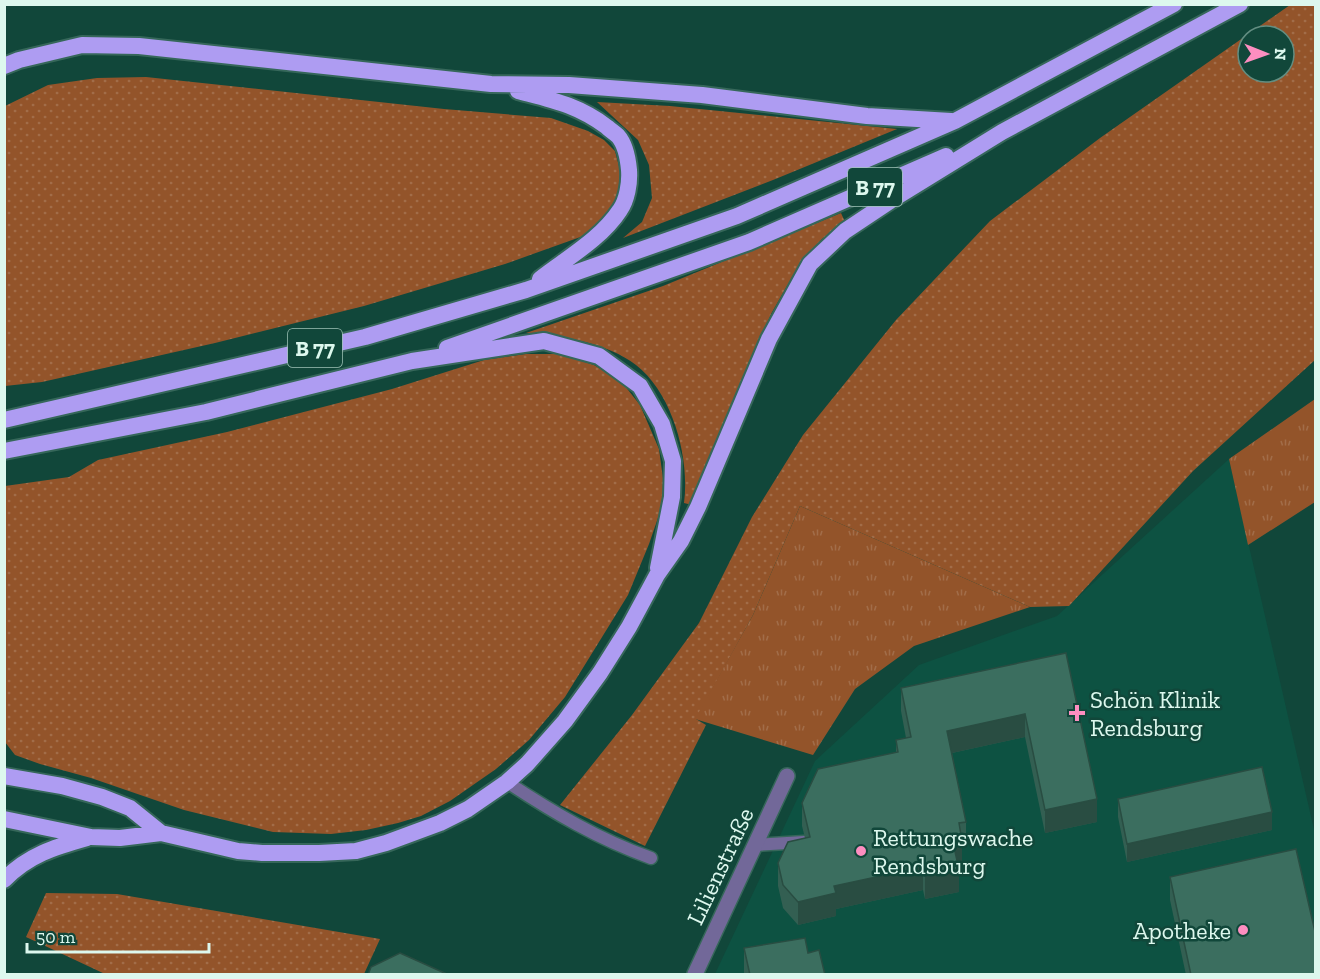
<svg xmlns="http://www.w3.org/2000/svg" width="1320" height="979" font-family="'Zilla Slab',serif">
	<style>
		.built { fill: #0d5242 }
		.grass { fill: url(#grass-dots); fill-rule: evenodd }
		.park { fill: url(#park-tufts) }
		.lines { fill: none; stroke-linecap: round; stroke-linejoin: round }
		.service-casing { stroke: #36675a; stroke-width: 15 }
		.minor-casing { stroke: #36675a; stroke-width: 18 }
		.trunk-casing { stroke: #36675a; stroke-width: 20 }
		.service { stroke: #726899; stroke-width: 12 }
		.minor { stroke: #726899; stroke-width: 15 }
		.trunk { stroke: #ae9cf2; stroke-width: 16 }
		.wall { fill: #335f52 }
		.shaded-wall { fill: #294d42 }
		.building { fill: #3b6e5f; stroke: #294d42; stroke-width: 1.5 }
		.poi-dot { fill: #fd8ec0; stroke: #11473a; stroke-width: 2 }
		.labels { text-anchor: middle; dominant-baseline: central; stroke-width: 5; stroke-linejoin: round; paint-order: stroke }
		.shield { fill: #11473a; stroke: #a0c3b8; stroke-width: 1.5 }
		.shield-label { font-size: 22px; font-weight: bold; fill: #ddf8ee }
		.poi-label { font-size: 24px; fill: #ddf8ee; stroke: #11473a; text-anchor: start }
		.street-label { font-size: 24px; fill: #ddf8ee; stroke: #11473a }
	</style>
	<defs>
		<pattern id="grass-dots" width="8" height="8" patternUnits="userSpaceOnUse" patternTransform="scale(1.5)"><rect width="8" height="8" fill="#93542a"/><path d="M2 2h.1M6 6h.1" fill="none" stroke="#a26d49" stroke-width="1.8" stroke-linecap="round"/></pattern>
		<pattern id="park-tufts" width="24" height="20" patternUnits="userSpaceOnUse" patternTransform="scale(1.5)"><rect width="24" height="20" fill="#93542a"/><path d="M3 7l-1-3M5 7V3M7 7l1-3M15 17l-1-3M17 17v-4M19 17l1-3" fill="none" stroke="#a26d49"/></pattern>
	</defs>
	<rect width="100%" height="100%" fill="#11473a"/>
	<path class="built" d="M 1229,459 L 1315,834 L 1315,974 L 715,974 L 815,761 L 919,665 L 1057,616 Z"/>
	<path class="grass" d="M 1290,5 L 1315,5 L 1315,360 L 1193,471 L 1069,606 L 1030,607 L 800,506 L 753,615 L 696,719 L 706,725 L 645,846 L 560,805 L 632,715 L 699,623 L 752,517 L 803,435 L 896,320 L 990,221 L 1100,138 ZM 1248,36 L 1284,36 L 1284,72 L 1248,72 Z
		M 146,77 L 444,109 L 551,118 L 588,131 L 604,140 L 615,151 L 620,170 L 619,198 L 609,214 L 586,235 L 505,264 L 364,306 L 215,343 L 42,382 L 5,386 L 5,106 L 48,85 L 97,78 Z
		M 597,102 L 670,106 L 897,129 L 773,180 L 623,238 L 642,222 L 652,198 L 649,165 L 638,140 Z
		M 841,213 L 845,222 L 822,239 L 799,265 L 771,314 L 692,505 L 684,503 C 690,458 673,394 636,365 C 608,343 560,335 526,333 L 663,286 Z
		M 526,354 L 559,354 L 594,365 L 621,381 L 640,405 L 659,449 L 664,486 L 660,512 L 649,544 L 628,595 L 565,697 L 529,740 L 496,769 L 450,801 L 421,816 L 398,823 L 366,830 L 331,834 L 273,832 L 184,810 L 91,778 L 40,764 L 15,755 L 5,742 L 5,486 L 69,477 L 98,460 L 227,432 L 392,389 L 484,360 Z
		M 46,893 L 117,894 L 380,939 L 364,974 L 105,974 L 26,937 Z"/>
	<path class="park" d="M 1315,399 L 1315,502 L 1248,545 L 1229,459 Z
		M 800,506 L 1030,607 L 914,646 L 855,689 L 813,755 L 695,719 L 753,615 Z"/>
	<g class="lines">
		<defs>
			<path id="service" d="M 507,782 C 554,813 598,839 651,858
				M 754,845 L 804,842"/>
			<path id="minor" d="M 695,974 L 787,776"/>
			<path id="trunk" d="M 4,66 L 19,60 L 82,45 L 139,46 L 491,84 L 569,85 L 702,95 L 867,116 L 951,121
				M 518,91 C 552,100 578,105 607,127 C 610,130 615,133 618,136 C 625,144 628,159 629,170 C 630,183 627,200 620,210 C 601,239 567,258 540,279
				M 447,348 L 749,242 L 946,156
				M 4,420 L 365,337 L 526,290 L 737,216 L 955,121 L 1174,4
				M 4,451 L 206,412 L 412,361 L 544,341 L 599,356 L 640,386 L 662,424 L 673,461 L 672,497 L 658,568
				M 4,776 L 62,786 L 102,797 L 130,808 L 161,833
				M 4,819 L 91,837 L 120,838 L 161,833 L 238,851 L 262,853 L 319,853 L 356,851 L 386,843 L 440,823 L 468,809 L 507,782 L 527,764 L 565,721 L 600,673 L 629,627 L 657,575 L 681,541 L 698,507 L 769,339 L 810,264 L 845,231 L 890,201 L 1002,132 L 1240,4
				M 4,880 C 28,855 55,847 87,838"/>
		</defs>
		<use href="#service" class="service-casing"/>
		<use href="#minor" class="minor-casing"/>
		<use href="#trunk" class="trunk-casing"/>
		<use href="#service" class="service"/>
		<use href="#minor" class="minor"/>
		<use href="#trunk" class="trunk"/>
	</g>
	<path class="wall" d="M 1066,653 L 1097,822 L 1045,833 L 1025,737 L 952,753 L 966,822 L 966,845 L 962,845 L 962,864 L 958,865 L 959,892 L 925,899 L 923,890 L 836,909 L 836,916 L 798,925 L 783,908 L 778,886 L 778,863 L 805,838 L 802,826 L 802,803 L 896,753 L 896,740 L 906,738 L 901,711 L 901,688 Z
		M 1118,799 L 1272,830 L 1127,862 L 1118,817 Z
		M 1170,877 L 1316,975 L 1186,975 L 1170,900 Z
		M 744,948 L 808,953 L 825,975 L 744,975 Z"/>
	<path class="shaded-wall" d="M 1025,714 L 1025,737 L 947,754 L 947,731 Z
		M 1097,799 L 1097,822 L 1045,833 L 1045,810 Z
		M 1272,812 L 1272,830 L 1127,862 L 1127,844 Z
		M 962,841 L 962,864 L 953,866 L 953,843 Z
		M 923,867 L 923,890 L 836,909 L 836,916 L 798,925 L 798,902 L 834,886 Z
		M 959,869 L 959,892 L 925,899 L 925,876 Z"/>
	<path class="building" d="M 1066,653 L 1097,799 L 1045,810 L 1025,714 L 947,731 L 966,822 L 959,823 L 962,841 L 953,843 L 959,869 L 925,876 L 923,867 L 834,886 L 836,893 L 798,902 L 783,885 L 778,863 L 788,842 L 810,837 L 802,803 L 818,769 L 898,752 L 896,740 L 911,737 L 901,688 Z
		M 1262,767 L 1272,812 L 1127,844 L 1118,799 Z
		M 1296,849 L 1316,936 L 1316,975 L 1191,975 L 1170,877 Z
		M 805,938 L 808,953 L 819,950 L 825,975 L 750,975 L 744,948 Z
		M 400,953 L 449,975 L 368,975 L 371,967 Z"/>
	<g class="poi-dot">
		<path d="M1074 704h6v6h6v6h-6v6h-6v-6h-6v-6h6z"/>
		<circle cx="861" cy="851" r="6"/>
		<circle cx="1243" cy="930" r="6"/>
	</g>
	<g class="labels">
		<g class="shield">
			<rect x="848" y="168" width="54" height="38" rx="4.5"/>
			<rect x="288" y="329" width="54" height="38" rx="4.5"/>
		</g>
		<g class="shield-label">
			<text x="875" y="187">B 77</text>
			<text x="315" y="348">B 77</text>
		</g>
		<g class="poi-label">
			<text x="1090" y="699">Schön Klinik<tspan x="1090" dy="28">Rendsburg</tspan></text>
			<text x="873" y="837">Rettungswache<tspan x="873" dy="28">Rendsburg</tspan></text>
			<text x="1231" y="930" text-anchor="end">Apotheke</text>
		</g>
		<g class="street-label">
			<text transform="translate(720 866) rotate(-65)">Lilienstraße</text>
		</g>
	</g>
	<rect width="1320" height="979" fill="none" stroke="#ddf8ee" stroke-width="12"/>
	<g transform="translate(1266 54) rotate(91)"><circle r="28" fill="#11473a" stroke="#638e82" stroke-width="1.5"/>
	<path d="M0-4.5L10 22L0 15L-10 22Z" fill="#fd8ec0"/>
	<text y="-9" font-size="16" font-weight="bold" text-anchor="middle" fill="#ddf8ee">N</text>
	</g>
	<path d="M27 943v9h182v-9" fill="none" stroke="#ddf8ee" stroke-width="3"/>
	<text x="36" y="943" font-size="18" fill="#ddf8ee" stroke="#11473a" stroke-width="4.5" paint-order="stroke">50 m</text>
</svg>
